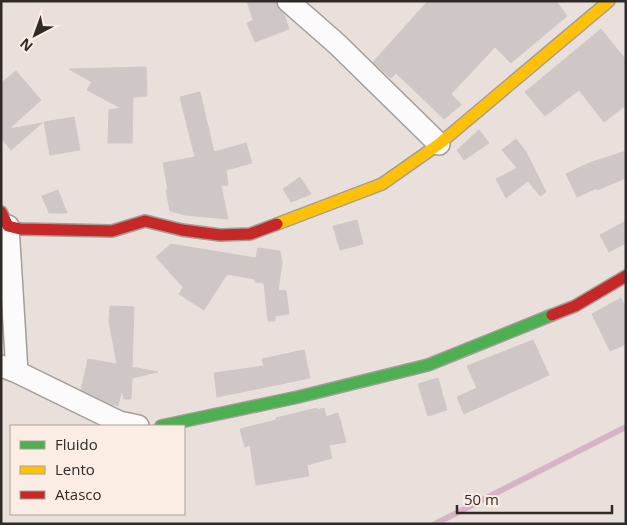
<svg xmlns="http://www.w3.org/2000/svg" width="627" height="525" font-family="'Open Sans',sans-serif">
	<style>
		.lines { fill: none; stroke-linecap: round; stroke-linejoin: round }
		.stream { stroke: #d7b4c5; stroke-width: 6 }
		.building { fill: #cec7c5; stroke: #cfc8c6 }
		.street-casing { stroke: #a39d9a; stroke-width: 24 }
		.fast-casing { stroke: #a39d9a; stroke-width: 14 }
		.slow-casing { stroke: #a39d9a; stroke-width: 14 }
		.jam-casing { stroke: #a39d9a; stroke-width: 14 }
		.street { stroke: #fcfafa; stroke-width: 21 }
		.fast { stroke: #4caf50; stroke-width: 11 }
		.slow { stroke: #ffc107; stroke-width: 11 }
		.jam { stroke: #c62828; stroke-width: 11 }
	</style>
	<rect width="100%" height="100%" fill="#e9e0dc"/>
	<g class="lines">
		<path class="stream" d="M 435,524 L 626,427"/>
	</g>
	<path class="building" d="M 247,1 L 276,1 L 276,5 L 284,14 L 289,29 L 255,42 L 247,23 L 253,20 Z
		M 428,1 L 556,1 L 567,16 L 511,63 L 495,47 L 451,94 L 461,104 L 461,105 L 444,119 L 396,73 L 391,78 L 373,62 Z
		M 601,29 L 626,60 L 626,105 L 604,122 L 579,90 L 545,116 L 525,92 Z
		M 146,67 L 147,96 L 133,97 L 132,143 L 108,143 L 109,110 L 121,108 L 87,90 L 92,82 L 69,69 Z
		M 16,71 L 41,100 L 9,129 L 42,123 L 11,150 L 1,138 L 1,83 Z
		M 200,92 L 214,152 L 246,143 L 252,163 L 226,170 L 228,185 L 221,186 L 228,219 L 185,215 L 170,211 L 166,190 L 168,190 L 163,163 L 195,157 L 180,97 Z
		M 74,117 L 80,150 L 50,155 L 44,122 Z
		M 479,130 L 489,143 L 464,160 L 457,150 Z
		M 516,139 L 526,152 L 546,192 L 540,196 L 528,181 L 506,198 L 496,179 L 517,168 L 502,150 Z
		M 626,151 L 626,178 L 597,190 L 597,188 L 577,197 L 566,174 L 589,163 Z
		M 300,177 L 311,194 L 291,202 L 283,189 Z
		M 58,190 L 67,213 L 49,213 L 42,196 Z
		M 357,220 L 363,244 L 340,250 L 333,226 Z
		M 626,221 L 626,243 L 609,252 L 600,235 Z
		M 171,244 L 256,258 L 258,248 L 280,251 L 282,263 L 278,291 L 286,290 L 289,314 L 275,316 L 275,321 L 268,321 L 264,283 L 255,282 L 255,279 L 227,274 L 204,310 L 179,294 L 183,287 L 156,257 Z
		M 621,298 L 626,309 L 626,344 L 610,351 L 592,314 Z
		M 110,306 L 134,307 L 132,367 L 158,372 L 132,378 L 131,399 L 124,399 L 122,389 L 118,406 L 111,404 L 81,390 L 88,359 L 117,364 L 109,321 Z
		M 533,340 L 549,375 L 464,414 L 457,397 L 477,388 L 467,366 Z
		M 304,350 L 310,378 L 217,397 L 214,373 L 264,366 L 262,359 Z
		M 438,378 L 447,410 L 428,416 L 418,384 Z
		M 317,408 L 317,410 L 324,408 L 326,417 L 338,413 L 346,442 L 329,445 L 332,458 L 307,465 L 309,476 L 256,485 L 250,445 L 245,447 L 240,429 L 276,420 L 276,418 Z"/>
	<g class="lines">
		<defs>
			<path id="street" d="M 288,1 L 337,44 L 439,144
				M 8,226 L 17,372
				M 1,366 L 17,372 L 119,422 L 138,426"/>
			<path id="fast" d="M 161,426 L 298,397 L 428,365 L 552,315"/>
			<path id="slow" d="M 277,224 L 382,184 L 439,144 L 609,1"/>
			<path id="jam" d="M 1,212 L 8,226 L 20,229 L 112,231 L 145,221 L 182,230 L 220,235 L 250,234 L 277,224
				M 552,315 L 575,306 L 626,276"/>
		</defs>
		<use href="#street" class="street-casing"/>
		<use href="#fast" class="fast-casing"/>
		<use href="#slow" class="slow-casing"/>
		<use href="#jam" class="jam-casing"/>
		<use href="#street" class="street"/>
		<use href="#fast" class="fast"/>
		<use href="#slow" class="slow"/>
		<use href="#jam" class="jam"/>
	</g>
	<rect width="627" height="525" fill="none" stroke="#302a27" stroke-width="5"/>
	<rect x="10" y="425" width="175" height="90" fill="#fbede4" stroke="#aa9f98"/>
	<rect x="20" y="441" width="25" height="8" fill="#4caf50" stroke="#aa9f98"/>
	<text x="55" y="450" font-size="15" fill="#302a27">Fluido</text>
	<rect x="20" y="466" width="25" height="8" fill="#ffc107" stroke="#aa9f98"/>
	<text x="55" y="475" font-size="15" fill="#302a27">Lento</text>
	<rect x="20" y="491" width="25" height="8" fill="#c62828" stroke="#aa9f98"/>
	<text x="55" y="500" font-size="15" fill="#302a27">Atasco</text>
	<g transform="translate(35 35) rotate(221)" stroke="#fbede4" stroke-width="4" paint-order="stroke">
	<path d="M0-4L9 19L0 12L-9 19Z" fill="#302a27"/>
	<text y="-8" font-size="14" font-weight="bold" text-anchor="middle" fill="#302a27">N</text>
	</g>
	<path d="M457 505v8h155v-8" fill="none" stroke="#302a27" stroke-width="2.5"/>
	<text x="464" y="505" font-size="15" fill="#302a27" stroke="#fbede4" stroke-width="4" paint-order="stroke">50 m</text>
</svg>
